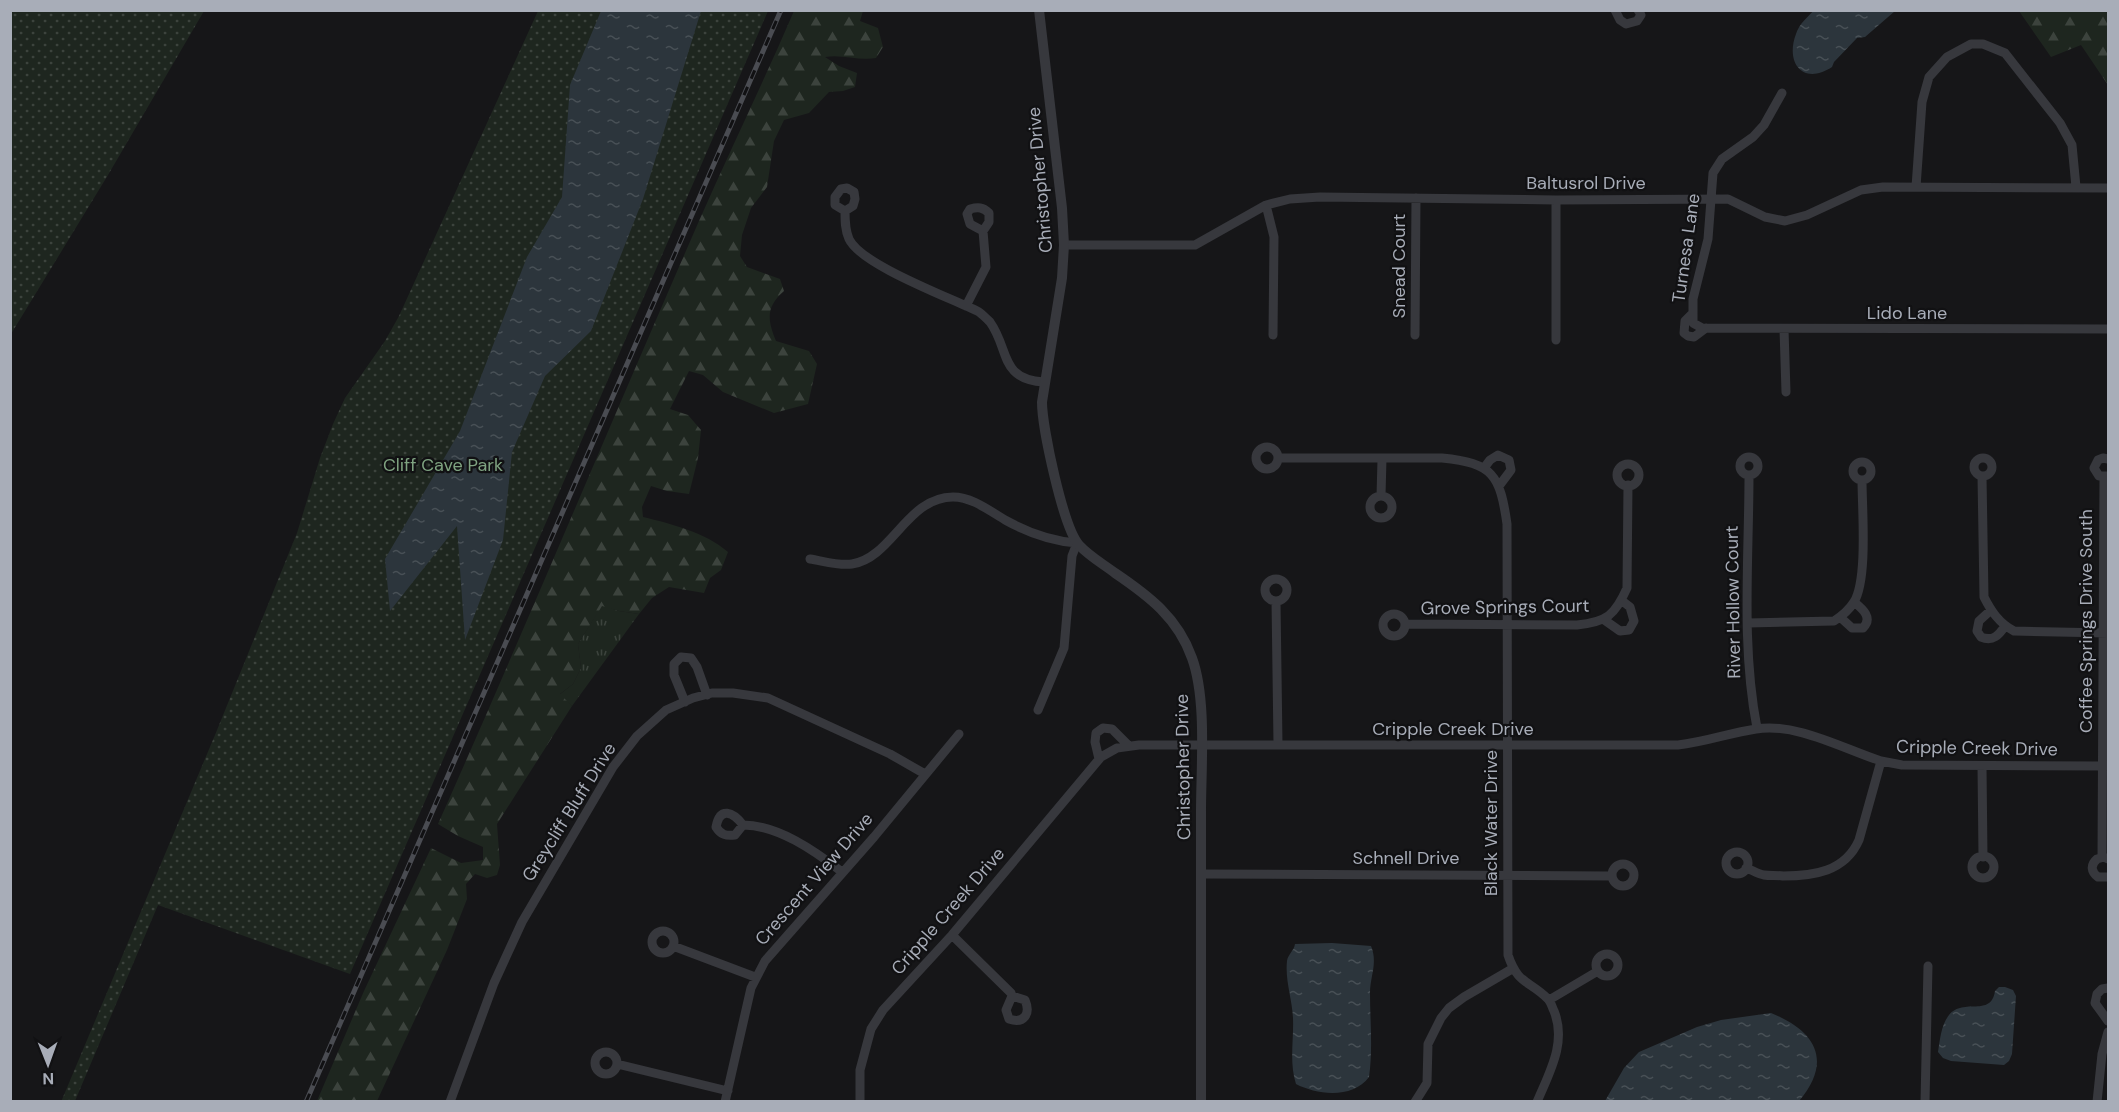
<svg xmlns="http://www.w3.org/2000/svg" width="2119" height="1112" font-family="'DM Sans',sans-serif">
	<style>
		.grass { fill: url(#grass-tufts) }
		.forest { fill: url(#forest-firs) }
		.park { fill: url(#park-dots) }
		.water { fill: url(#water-ripples) }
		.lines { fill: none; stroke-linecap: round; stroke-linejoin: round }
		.minor { stroke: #37383d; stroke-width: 9 }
		.tertiary { stroke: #37383d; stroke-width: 10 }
		.rail-casing { stroke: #4a4c52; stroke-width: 5 }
		.rail { stroke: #111113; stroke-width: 3; stroke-dasharray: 9; stroke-linecap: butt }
		.labels { text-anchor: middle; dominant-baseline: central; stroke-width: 4.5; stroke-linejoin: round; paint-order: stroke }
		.street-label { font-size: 18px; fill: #a8adb8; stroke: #111113 }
		.park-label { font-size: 18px; fill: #7fa381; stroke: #111113 }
	</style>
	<defs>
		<pattern id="grass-tufts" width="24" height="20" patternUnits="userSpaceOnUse" patternTransform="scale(1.5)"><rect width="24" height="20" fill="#1e261f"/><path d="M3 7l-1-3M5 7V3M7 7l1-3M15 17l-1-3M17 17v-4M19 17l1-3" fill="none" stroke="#3c433d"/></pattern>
		<pattern id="forest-firs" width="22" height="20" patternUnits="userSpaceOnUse" patternTransform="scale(1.5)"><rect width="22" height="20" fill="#1e261f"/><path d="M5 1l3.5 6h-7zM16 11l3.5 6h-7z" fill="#3c433d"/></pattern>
		<pattern id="park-dots" width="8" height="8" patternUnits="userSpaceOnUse" patternTransform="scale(1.5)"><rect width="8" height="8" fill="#1e261f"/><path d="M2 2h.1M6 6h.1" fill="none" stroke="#3c433d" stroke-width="1.8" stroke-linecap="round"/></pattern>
		<pattern id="water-ripples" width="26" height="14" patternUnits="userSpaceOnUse" patternTransform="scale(1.5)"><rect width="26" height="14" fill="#2c353c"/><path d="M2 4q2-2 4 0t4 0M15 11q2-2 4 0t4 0" fill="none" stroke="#485056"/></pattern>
	</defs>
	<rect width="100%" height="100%" fill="#161618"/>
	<path class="grass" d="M 602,605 L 619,611 L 639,614 L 572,706 L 559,695 L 573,684 L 581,668 L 578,644 Z"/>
	<path class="forest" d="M 794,11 L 863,11 L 860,21 L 878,28 L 883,47 L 876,58 C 859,61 842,54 825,57 L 839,66 L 857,73 L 855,87 L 843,91 L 829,92 L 809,113 L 784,120 L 774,141 L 767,187 L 751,208 L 742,235 L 740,256 L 747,267 L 780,279 L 784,291 C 766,307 767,319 776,341 L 809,351 L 817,364 L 808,404 L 774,413 L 723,392 L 703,375 L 689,371 L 670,409 L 688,415 L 701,430 L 698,458 L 689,494 L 667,491 L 651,486 L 642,507 L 643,517 C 671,524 705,532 728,552 L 721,570 L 710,578 L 704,593 L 669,587 L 652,598 L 639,614 L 619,611 L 602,606 L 578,644 L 581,668 L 573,684 L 560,694 L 572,706 L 497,824 L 500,865 L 497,875 L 487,878 L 475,874 L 466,884 L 467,899 L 447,950 L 377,1101 L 317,1101 L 364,991 L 431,848 L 461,863 L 483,860 L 483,847 L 458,836 L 438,824 C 527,624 611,422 699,221 C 730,150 764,81 794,11 Z
		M 2019,11 L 2108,11 L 2108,85 L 2081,45 L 2051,57 Z"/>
	<path class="park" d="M 11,10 L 204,11 L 108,175 L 11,334 Z
		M 538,11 L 768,11 L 350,974 L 158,905 L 75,1101 L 61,1102 L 215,735 L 297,533 L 320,458 L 333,424 L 345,398 L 385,341 L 399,316 Z"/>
	<path class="water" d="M 1814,10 L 1895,10 L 1895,11 L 1865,37 L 1857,38 L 1834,62 L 1832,67 C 1803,86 1785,63 1796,34 C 1799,24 1807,18 1814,10 Z
		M 601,11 L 701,11 L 643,199 L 591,331 L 545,376 L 512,452 L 503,540 L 465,640 L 457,526 L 390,611 L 385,559 L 460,431 L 527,257 L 562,197 L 570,85 Z
		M 1332,943 L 1371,946 C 1378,963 1370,976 1370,993 C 1370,1021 1373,1049 1369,1077 C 1353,1099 1317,1095 1296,1084 C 1289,1062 1294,1039 1293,1018 C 1292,998 1285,981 1287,961 C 1288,954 1294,951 1295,944 Z
		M 1999,987 L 2005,987 L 2013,990 L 2016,996 L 2012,1054 L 2009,1061 L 2004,1065 L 1951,1061 L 1943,1058 L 1938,1052 C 1940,1040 1941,1025 1949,1015 C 1964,997 1991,1018 1995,991 Z
		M 1771,1013 C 1816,1031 1833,1061 1799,1101 L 1605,1101 L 1624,1068 L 1639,1052 L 1697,1027 L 1721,1020 Z"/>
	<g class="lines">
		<path class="minor" d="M 1615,10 L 1620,20 L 1626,24 L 1637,21 L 1641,15 L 1638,10
			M 1782,93 L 1764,125 L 1753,137 L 1722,159 L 1713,173 L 1708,239 L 1693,299 L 1693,323 L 1702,328 L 2108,329
			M 1916,187 L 1922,102 L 1929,77 L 1947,57 L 1971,44 L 1983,44 L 2005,53 L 2060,123 L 2072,145 L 2076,187
			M 1556,200 L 1556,340
			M 1266,205 L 1274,237 L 1273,335
			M 845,211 L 835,205 L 835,197 L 841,189 L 847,188 L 854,192 L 855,199 L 853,206 L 845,211 C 845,221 845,230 849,239 C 861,265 951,298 979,312 C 983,315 987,319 990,322 C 1010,350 999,379 1044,382
			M 1064,245 L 1195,245 L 1266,205 L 1290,199 L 1320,197 L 1556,200 L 1728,199 L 1765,217 L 1785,221 L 1807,215 L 1861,190 L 1883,187 L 2108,188
			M 966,306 L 986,267 L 983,231 L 970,224 L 967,214 L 970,209 C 978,207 983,207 989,213 L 989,222 L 983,231
			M 1693,313 L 1685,321 L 1684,333 L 1688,336 L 1694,337 L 1706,328
			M 1784,329 L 1786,392
			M 1415,335 L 1416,198
			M1256 458a11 11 0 1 1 22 0a11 11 0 1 1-22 0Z
			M1740 466a9 9 0 1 1 18 0a9 9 0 1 1-18 0Z
			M1974 467a9 9 0 1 1 18 0a9 9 0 1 1-18 0Z
			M 1278,458 L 1442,458 C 1493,463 1500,475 1507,524 L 1508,955 C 1518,985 1529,980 1548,999 C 1551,1002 1552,1007 1554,1011 C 1567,1043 1549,1073 1537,1102
			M1853 471a9 9 0 1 1 18 0a9 9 0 1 1-18 0Z
			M1617 475a11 11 0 1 1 22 0a11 11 0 1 1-22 0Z
			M 1484,468 L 1490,460 L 1498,455 L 1509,460 L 1511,470 L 1499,486
			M 1749,475 C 1749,559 1741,646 1757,728
			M 1982,476 L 1984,597 C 1991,611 1999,623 2014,631 L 2108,633
			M 2108,476 L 2099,476 L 2094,468 L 2098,460 L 2103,458 L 2108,459
			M 1381,496 L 1382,459
			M1370 507a11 11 0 1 1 22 0a11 11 0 1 1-22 0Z
			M 810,559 C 823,561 839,566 852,564 C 892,558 907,497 953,497 C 973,497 991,512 1007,521 C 1029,533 1053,541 1077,543 L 1072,556 L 1064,648 L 1038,710
			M1265 590a11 11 0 1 1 22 0a11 11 0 1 1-22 0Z
			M 1276,601 L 1278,744
			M 1991,610 L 1979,621 L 1977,631 L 1981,637 C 1993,642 1999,635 2005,626
			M1383 625a11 11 0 1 1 22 0a11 11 0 1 1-22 0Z
			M 1840,617 L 1852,628 L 1863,628 C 1873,618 1863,609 1854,602
			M 1603,619 L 1620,631 L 1629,630 L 1634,621 L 1630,607 L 1621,600
			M 1748,623 L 1834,621 C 1842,616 1849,610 1854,602 C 1868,579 1862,509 1862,480
			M 1405,624 L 1577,625 C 1607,622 1615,615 1627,588 L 1628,485
			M 685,702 L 674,675 L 674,664 L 681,657 L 691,658 L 697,667 L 707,695
			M 1099,759 L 1095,742 L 1096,733 L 1103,728 L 1112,729 L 1129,746
			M 1881,761 L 1902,765 L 2106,766
			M 1982,766 L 1983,857
			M 743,825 L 735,835 C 726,836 721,835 716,827 C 720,806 733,812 743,825 C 778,825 815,851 842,872
			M1726 863a11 11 0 1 1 22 0a11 11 0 1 1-22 0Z
			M1972 867a11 11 0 1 1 22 0a11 11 0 1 1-22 0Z
			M 2102,857 L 2104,477
			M 2108,859 L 2104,857 L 2097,859 C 2090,865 2091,872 2098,877 L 2108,877
			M1612 875a11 11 0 1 1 22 0a11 11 0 1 1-22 0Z
			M 1201,874 L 1612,876
			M652 942a11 11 0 1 1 22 0a11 11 0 1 1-22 0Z
			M 952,935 L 1011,993 L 1012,996 L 1006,1010 L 1009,1019 C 1024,1024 1031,1014 1025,1000 L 1012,996
			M 673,946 L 755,977
			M1596 965a11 11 0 1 1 22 0a11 11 0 1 1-22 0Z
			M 2108,988 L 2102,989 L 2097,994 L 2095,1003 L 2108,1021
			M 1549,1000 L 1598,971
			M595 1063a11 11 0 1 1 22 0a11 11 0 1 1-22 0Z
			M 617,1064 L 728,1091
			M 450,1102 L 494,983 L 522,922 L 613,767 L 637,736 L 666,710 L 693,698 L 712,693 L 733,693 L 768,698 L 890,754 L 925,774
			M 725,1102 L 751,988 L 765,961 L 874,837 L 959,734
			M 860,1102 L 860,1070 L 871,1029 L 883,1010 L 952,935 L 1101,757 L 1117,748 L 1139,745 L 1678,745 C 1706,742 1729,733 1756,729 C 1795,722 1844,749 1881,761 L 1859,840 C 1845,872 1813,876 1783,876 C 1777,875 1770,876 1764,875 C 1758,874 1752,870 1746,868
			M 1415,1102 L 1427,1083 L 1428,1044 L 1441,1018 L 1449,1008 L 1464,997 L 1512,969
			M 1925,1102 L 1928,966
			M 2097,1102 L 2102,1054 L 2108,1032"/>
		<path class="tertiary" d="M 1039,10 L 1062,208 L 1064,245 L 1062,278 L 1042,402 C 1042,427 1063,527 1079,545 C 1089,556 1103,564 1115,573 C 1149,596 1178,618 1192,658 C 1207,699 1201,767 1201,811 C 1201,908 1201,1005 1201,1102"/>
		<defs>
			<path id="rail" d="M 306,1102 L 781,10"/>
		</defs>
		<use href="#rail" class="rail-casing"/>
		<use href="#rail" class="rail"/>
	</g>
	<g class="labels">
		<g class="street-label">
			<text transform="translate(1040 180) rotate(-95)">Christopher Drive</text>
			<text x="1586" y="183">Baltusrol Drive</text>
			<text transform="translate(1686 248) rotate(-82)">Turnesa Lane</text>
			<text transform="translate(1399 266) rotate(-90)">Snead Court</text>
			<text x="1907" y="313">Lido Lane</text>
			<text transform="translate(1733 602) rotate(-91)">River Hollow Court</text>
			<text transform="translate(1505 607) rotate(-1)">Grove Springs Court</text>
			<text transform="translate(2086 621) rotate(-90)">Coffee Springs Drive South</text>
			<text x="1453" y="729">Cripple Creek Drive</text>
			<text transform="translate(1977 748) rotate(1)">Cripple Creek Drive</text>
			<text transform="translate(1183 767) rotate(-91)">Christopher Drive</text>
			<text transform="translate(569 812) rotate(-58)">Greycliff Bluff Drive</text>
			<text transform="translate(1491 823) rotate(-90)">Black Water Drive</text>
			<text x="1406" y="858">Schnell Drive</text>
			<text transform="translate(814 879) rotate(-49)">Crescent View Drive</text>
			<text transform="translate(948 911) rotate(-49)">Cripple Creek Drive</text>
		</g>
		<g class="park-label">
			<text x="443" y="465">Cliff Cave Park</text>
		</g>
	</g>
	<rect width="2119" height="1112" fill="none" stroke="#a8adb8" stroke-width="24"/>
	<g transform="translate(48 1064) rotate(179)" stroke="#111113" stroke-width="4.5" paint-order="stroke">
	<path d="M0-4.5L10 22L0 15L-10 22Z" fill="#a8adb8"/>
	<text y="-9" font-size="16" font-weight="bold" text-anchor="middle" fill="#a8adb8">N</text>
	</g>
</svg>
